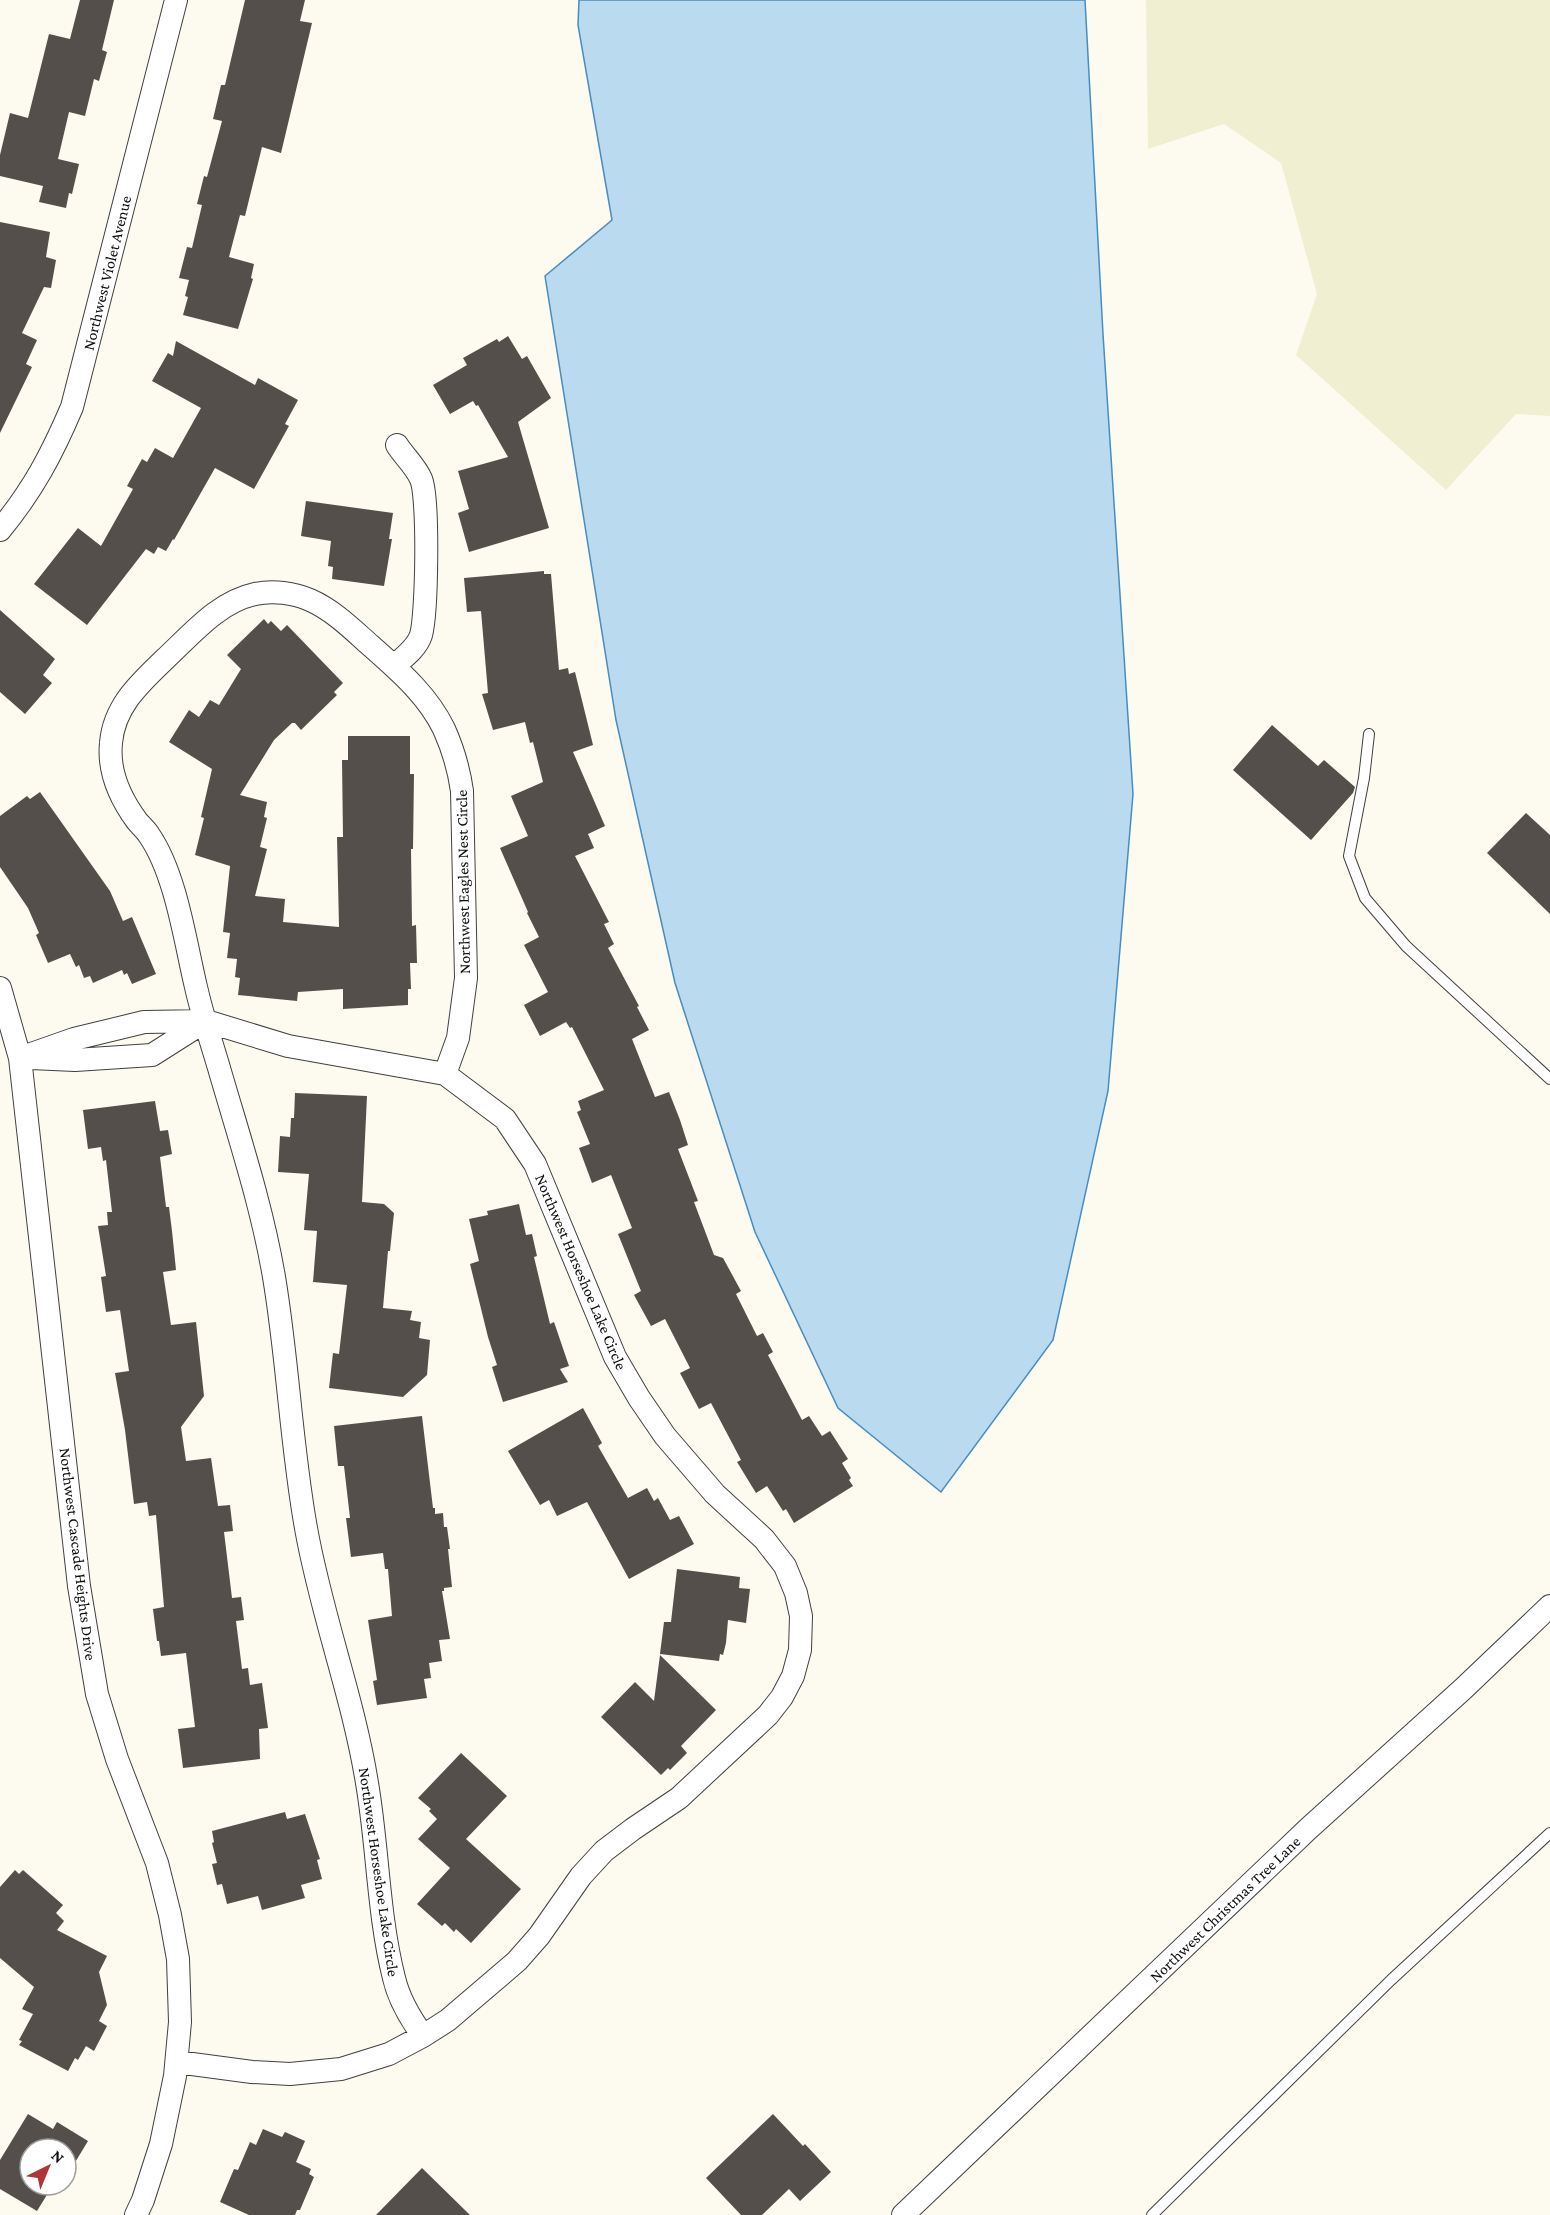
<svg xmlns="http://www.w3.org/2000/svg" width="1550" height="2215" font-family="'Crimson Pro',serif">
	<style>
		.farmland { fill: #f1efd1 }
		.water { fill: #b9daef; stroke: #478dbf; stroke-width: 1.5 }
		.building { fill: #544f4b }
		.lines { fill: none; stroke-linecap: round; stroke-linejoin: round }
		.service-casing { stroke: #404040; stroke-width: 12 }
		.minor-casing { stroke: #404040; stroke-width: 24 }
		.service { stroke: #fff; stroke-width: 10 }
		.minor { stroke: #fff; stroke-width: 22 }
		.labels { text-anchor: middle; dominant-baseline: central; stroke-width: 6; stroke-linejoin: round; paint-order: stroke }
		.street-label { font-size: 16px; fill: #0d0d0d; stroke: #fff }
	</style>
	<rect width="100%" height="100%" fill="#fdfbef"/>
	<path class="farmland" d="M 1146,0 L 1550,0 L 1550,416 L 1516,414 L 1446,490 L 1296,355 L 1317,294 L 1281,163 L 1224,124 L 1148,149 Z"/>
	<path class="water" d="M 579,0 L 1085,0 L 1103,334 L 1133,794 L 1108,1091 L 1053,1340 L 941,1492 L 838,1408 L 755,1232 L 675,983 L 616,720 L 545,276 L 612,220 L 578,25 Z"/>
	<path class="building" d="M 80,0 L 114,0 L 102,50 L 107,52 L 99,81 L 94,79 L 85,116 L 69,112 L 58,159 L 79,164 L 72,194 L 69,193 L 66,208 L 39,202 L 43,186 L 0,176 L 0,155 L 10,113 L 28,118 L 49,34 L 70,39 Z
		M 245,0 L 305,0 L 300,21 L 312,23 L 281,153 L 262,147 L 245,216 L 240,215 L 229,257 L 254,264 L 251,278 L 253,279 L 238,329 L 183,315 L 188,297 L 185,296 L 189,280 L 179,278 L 187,247 L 192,248 L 202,205 L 197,204 L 204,176 L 207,177 L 222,121 L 213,119 L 221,85 L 225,85 Z
		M 0,222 L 50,232 L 46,257 L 56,260 L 51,288 L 44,287 L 22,333 L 37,340 L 26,364 L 32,367 L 0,433 Z
		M 508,336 L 522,359 L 527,356 L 551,398 L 518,422 L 549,528 L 469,552 L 458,513 L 469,509 L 458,471 L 508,457 L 478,405 L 476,406 L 473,401 L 450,414 L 433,385 L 467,365 L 463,358 L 497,339 L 499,342 Z
		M 176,341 L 255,385 L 258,378 L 298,400 L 285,424 L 289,426 L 254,489 L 215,468 L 174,540 L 173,539 L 166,551 L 158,547 L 154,554 L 146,549 L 87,625 L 34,584 L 78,528 L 101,546 L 133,489 L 127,486 L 142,459 L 147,462 L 155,448 L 173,458 L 201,408 L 152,381 L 168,353 L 173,356 Z
		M 306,501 L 393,513 L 389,539 L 392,539 L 384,586 L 332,579 L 333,567 L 328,566 L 331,541 L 301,536 Z
		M 544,571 L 544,574 L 551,574 L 559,670 L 568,668 L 569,674 L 575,672 L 593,745 L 573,752 L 605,826 L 588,834 L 594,848 L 575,856 L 609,922 L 604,924 L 614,944 L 608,948 L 639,1006 L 637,1007 L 649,1030 L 632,1039 L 655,1097 L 669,1092 L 680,1120 L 688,1145 L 678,1149 L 698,1201 L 694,1202 L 714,1255 L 723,1258 L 741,1291 L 736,1294 L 757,1336 L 763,1333 L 773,1352 L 768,1355 L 802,1420 L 809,1416 L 822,1436 L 830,1431 L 848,1459 L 842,1463 L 851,1478 L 849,1480 L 853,1486 L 794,1523 L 786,1509 L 783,1511 L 767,1486 L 756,1493 L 737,1462 L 741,1460 L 711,1403 L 699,1409 L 680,1373 L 690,1368 L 665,1319 L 651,1326 L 634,1295 L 641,1291 L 618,1234 L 632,1228 L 611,1175 L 592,1183 L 579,1148 L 590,1144 L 577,1112 L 581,1110 L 578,1101 L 604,1090 L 572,1027 L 570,1028 L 566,1022 L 540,1036 L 524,1005 L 548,992 L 524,945 L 539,937 L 527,913 L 528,912 L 500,848 L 528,836 L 511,796 L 543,782 L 533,742 L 530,743 L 525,722 L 493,730 L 482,694 L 488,693 L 481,611 L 467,612 L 464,578 Z
		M 0,610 L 55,659 L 43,675 L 52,683 L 25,714 L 0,692 Z
		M 264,619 L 268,624 L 271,621 L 281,631 L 287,625 L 343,683 L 334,692 L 337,695 L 301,730 L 295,723 L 292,723 L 274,740 L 240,795 L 267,802 L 264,817 L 267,818 L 260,847 L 267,849 L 255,896 L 285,899 L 283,922 L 339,927 L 337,837 L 343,837 L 342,760 L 348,760 L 348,736 L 410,736 L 410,774 L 414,774 L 413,849 L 411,849 L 412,926 L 416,925 L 417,963 L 410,963 L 411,989 L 408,989 L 408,1005 L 343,1009 L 343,989 L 298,992 L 297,1001 L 238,995 L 240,978 L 235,977 L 237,959 L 227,958 L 230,933 L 223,932 L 230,866 L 195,855 L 204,818 L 201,817 L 212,769 L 169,742 L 189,710 L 199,717 L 210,700 L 219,705 L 241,669 L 227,655 Z
		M 1272,725 L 1318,766 L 1324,760 L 1355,787 L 1353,793 L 1311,840 L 1233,770 Z
		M 40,792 L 110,891 L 123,921 L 132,917 L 156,974 L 132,984 L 127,973 L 124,975 L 122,970 L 93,983 L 90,976 L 84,978 L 79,965 L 76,967 L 70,954 L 48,963 L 36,935 L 39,933 L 28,908 L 0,867 L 0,816 L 27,796 L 30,799 Z
		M 1526,813 L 1550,835 L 1550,914 L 1487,853 Z
		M 295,1093 L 367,1096 L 362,1202 L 384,1204 L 394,1213 L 390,1251 L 388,1251 L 383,1308 L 412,1311 L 410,1320 L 421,1322 L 419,1338 L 430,1340 L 427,1375 L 403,1397 L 329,1388 L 333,1353 L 339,1354 L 347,1285 L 313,1282 L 317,1231 L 304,1230 L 309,1174 L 278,1172 L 280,1136 L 290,1137 L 291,1118 L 294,1118 Z
		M 155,1101 L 160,1131 L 168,1130 L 172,1154 L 160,1157 L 166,1207 L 169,1207 L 172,1231 L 176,1270 L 163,1272 L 171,1325 L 196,1322 L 204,1396 L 181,1427 L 186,1461 L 211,1458 L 218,1506 L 230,1505 L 233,1531 L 224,1532 L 232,1598 L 241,1597 L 244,1620 L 236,1621 L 242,1669 L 248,1668 L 250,1685 L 262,1683 L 268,1728 L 259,1729 L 260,1759 L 183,1768 L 178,1729 L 195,1727 L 186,1653 L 161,1656 L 159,1641 L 157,1641 L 153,1609 L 164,1607 L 156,1515 L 149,1516 L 147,1502 L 134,1504 L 125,1430 L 115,1373 L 129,1371 L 120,1310 L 106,1312 L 101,1277 L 106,1276 L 98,1226 L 108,1225 L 107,1212 L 112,1212 L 106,1160 L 103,1161 L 101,1147 L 88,1149 L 83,1110 Z
		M 519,1204 L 526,1235 L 532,1234 L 537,1256 L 534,1257 L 550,1324 L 554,1322 L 569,1366 L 560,1369 L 568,1382 L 503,1402 L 492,1367 L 497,1365 L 488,1337 L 470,1264 L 479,1261 L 469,1219 L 488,1215 L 487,1211 Z
		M 583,1408 L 602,1443 L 598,1446 L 628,1498 L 647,1488 L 654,1501 L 658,1498 L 670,1520 L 679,1516 L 694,1544 L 629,1579 L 587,1502 L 557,1516 L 549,1500 L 540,1505 L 508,1451 Z
		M 422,1416 L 433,1508 L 435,1508 L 435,1514 L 443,1513 L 444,1527 L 447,1527 L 450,1549 L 448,1549 L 452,1587 L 444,1588 L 444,1591 L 442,1591 L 450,1639 L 439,1640 L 442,1661 L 429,1663 L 431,1678 L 424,1679 L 427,1698 L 377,1705 L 373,1681 L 377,1680 L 368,1620 L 392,1616 L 388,1569 L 385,1569 L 383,1553 L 351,1557 L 346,1518 L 350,1518 L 344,1466 L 338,1466 L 334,1426 Z
		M 677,1569 L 740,1577 L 739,1588 L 750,1589 L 746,1623 L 728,1620 L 726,1643 L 723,1655 L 720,1654 L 719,1661 L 660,1654 L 664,1622 L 671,1622 Z
		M 660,1655 L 716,1710 L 681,1746 L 687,1753 L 670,1770 L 668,1768 L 661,1775 L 601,1717 L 635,1682 L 654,1701 Z
		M 461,1753 L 507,1796 L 466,1839 L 521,1889 L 471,1943 L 456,1929 L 454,1932 L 445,1923 L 442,1926 L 417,1904 L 450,1868 L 418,1839 L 437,1819 L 429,1811 L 431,1809 L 418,1798 Z
		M 285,1812 L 287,1819 L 305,1814 L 320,1859 L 317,1860 L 322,1879 L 301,1885 L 305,1898 L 262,1910 L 258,1896 L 227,1904 L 222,1884 L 217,1885 L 212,1864 L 217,1863 L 212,1843 L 214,1842 L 212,1831 Z
		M 15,1870 L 19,1874 L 23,1870 L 63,1905 L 56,1913 L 64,1921 L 57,1930 L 107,1956 L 99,1972 L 107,2005 L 99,2021 L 107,2026 L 94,2051 L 86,2046 L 78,2060 L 75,2058 L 68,2071 L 19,2045 L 22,2041 L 19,2040 L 33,2014 L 22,2009 L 34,1987 L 0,1958 L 0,1887 Z
		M 28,2114 L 53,2129 L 57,2122 L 88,2141 L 68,2174 L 66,2173 L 66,2149 L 30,2149 L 30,2185 L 53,2185 L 37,2211 L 0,2189 L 0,2160 Z
		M 773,2114 L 803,2146 L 805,2144 L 831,2172 L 800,2201 L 789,2189 L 762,2215 L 741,2215 L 706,2178 Z
		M 263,2129 L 282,2137 L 285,2132 L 305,2141 L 296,2162 L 311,2169 L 309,2174 L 314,2177 L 300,2210 L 297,2210 L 295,2215 L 249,2215 L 220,2202 L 234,2169 L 238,2170 L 250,2142 L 256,2145 Z
		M 422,2168 L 470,2215 L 376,2215 Z"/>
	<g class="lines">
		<defs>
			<path id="service" d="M 1369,734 L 1364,778 L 1349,856 L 1365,898 L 1406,946 L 1550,1079
				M 1152,2215 L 1391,1980 L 1550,1833"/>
			<path id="minor" d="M 0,530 C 33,490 52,454 72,407 L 176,0
				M 394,666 C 403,658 417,648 421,635 C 427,614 429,498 421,479 C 416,467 404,456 397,445
				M 0,988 L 20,1058 L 79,1586 L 97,1694 L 117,1759 L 157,1863 L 170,1915 L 178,1959 L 180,2022 L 175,2076 L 161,2144 L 143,2200 L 136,2215
				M 20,1058 L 74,1039 L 144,1022 L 206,1021 L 288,1046 L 445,1074 L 505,1119 L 535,1164 L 615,1357 L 639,1398 L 665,1436 L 715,1494 L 764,1539 L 785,1566 L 796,1593 L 801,1616 L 800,1650 L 793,1676 L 782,1697 L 768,1715 L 679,1798 L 633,1829 L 604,1851 L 581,1876 L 539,1936 L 517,1961 L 448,2020 L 423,2036 L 389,2054 L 341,2069 L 290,2074 L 252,2072 L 177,2062
				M 31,1058 L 75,1060 L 152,1055 L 204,1022
				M 423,2036 C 410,2018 399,2000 394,1978 C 378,1915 378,1847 367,1783 C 353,1696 321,1614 306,1528 C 291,1445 288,1360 274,1277 C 262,1206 239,1137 219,1068 C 211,1041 202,1014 196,987 C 185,941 176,874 149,835 C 146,830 141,826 137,821 C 120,798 108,772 111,743 C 114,706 140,683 165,659 C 192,634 218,602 255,594 C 273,590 294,593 310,600 C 333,610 352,629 370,645 C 398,670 427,694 444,729 C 453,749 459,770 462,791 L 466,978 L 458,1038 L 445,1074
				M 903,2215 L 1308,1829 L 1463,1689 L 1550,1606"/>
		</defs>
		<use href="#service" class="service-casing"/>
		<use href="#minor" class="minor-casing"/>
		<use href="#service" class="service"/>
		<use href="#minor" class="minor"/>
	</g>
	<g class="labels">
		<g class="street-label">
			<text transform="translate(107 273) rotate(-76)">Northwest Violet Avenue</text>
			<text transform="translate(463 882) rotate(-91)">Northwest Eagles Nest Circle</text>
			<text transform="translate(581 1272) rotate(67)">Northwest Horseshoe Lake Circle</text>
			<text transform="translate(78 1554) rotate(83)">Northwest Cascade Heights Drive</text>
			<text transform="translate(379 1872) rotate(82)">Northwest Horseshoe Lake Circle</text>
			<text transform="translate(1225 1909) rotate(-44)">Northwest Christmas Tree Lane</text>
		</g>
	</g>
	<g transform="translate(48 2167) rotate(43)"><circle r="28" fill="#ffffff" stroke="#9e9e9e" stroke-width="1.5"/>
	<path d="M0-4.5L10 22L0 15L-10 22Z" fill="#ae3438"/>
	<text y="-9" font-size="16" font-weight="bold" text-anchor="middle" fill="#0d0d0d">N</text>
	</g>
</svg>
